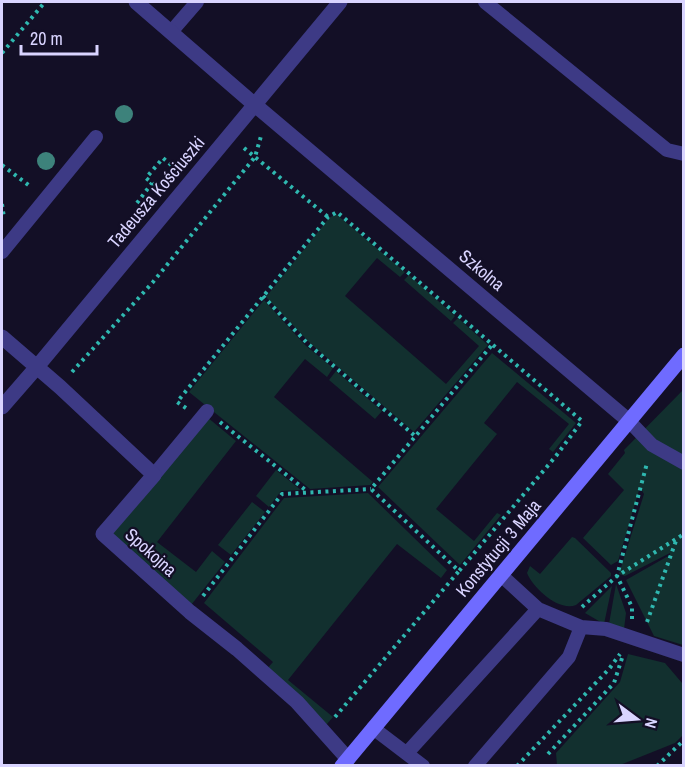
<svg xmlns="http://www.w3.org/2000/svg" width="685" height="767" font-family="'Archivo Narrow',sans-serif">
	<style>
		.green { fill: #12302f }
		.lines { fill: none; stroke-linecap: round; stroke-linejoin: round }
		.path { stroke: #2fb8b0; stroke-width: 4; stroke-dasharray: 3 4.5; stroke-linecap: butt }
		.lane { stroke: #3d3a85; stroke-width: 14 }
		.street { stroke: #3d3a85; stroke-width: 15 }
		.secondary { stroke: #6f6bff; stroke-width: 15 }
		.tree { fill: #3d827b }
		.labels { text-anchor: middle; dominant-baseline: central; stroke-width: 4.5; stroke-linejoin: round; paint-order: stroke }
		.street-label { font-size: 18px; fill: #d9d4ff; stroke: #130f26 }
	</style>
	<rect width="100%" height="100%" fill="#130f26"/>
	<path class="green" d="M 336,214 L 405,272 L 400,277 L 377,258 L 345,296 L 446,384 L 479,346 L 453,323 L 458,318 L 488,345 L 414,432 L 310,343 L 266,297 L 329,218 Z
		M 409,275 L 455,316 L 451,321 L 404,280 Z
		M 264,300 L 305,345 L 333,368 L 327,377 L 305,359 L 274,397 L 373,482 L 370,485 L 310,489 L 189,392 Z
		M 492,353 L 576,423 L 553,452 L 549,449 L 569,424 L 517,382 L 484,423 L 497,434 L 436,509 L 474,541 L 497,513 L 501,515 L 460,565 L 378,487 Z
		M 336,371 L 382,411 L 375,419 L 329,380 Z
		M 683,390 L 683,645 L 654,636 L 626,580 L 670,555 L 670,553 L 625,576 L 619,574 L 644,494 L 640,487 L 618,561 L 611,565 L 583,538 L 624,490 L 608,474 L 625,453 L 624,450 Z
		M 207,417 L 236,441 L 157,542 L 196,572 L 212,551 L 225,562 L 184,614 L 103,543 Z
		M 276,470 L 301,490 L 281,491 L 269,507 L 256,496 Z
		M 368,493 L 447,570 L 441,578 L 397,544 L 288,680 L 333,717 L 327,724 L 322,725 L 260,677 L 273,662 L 204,603 L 284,498 Z
		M 252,502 L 265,512 L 231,555 L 218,545 Z
		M 572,537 L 575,538 L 611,573 L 611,576 L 576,605 C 559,612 533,588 527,573 L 530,566 L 540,574 Z
		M 616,584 L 626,613 L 624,629 L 609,624 Z
		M 612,586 L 604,624 L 585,613 Z
		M 628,654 L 665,663 L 682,683 L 684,686 L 683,735 L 675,743 L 620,765 L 557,765 L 556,753 L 620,682 Z"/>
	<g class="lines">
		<path class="path" d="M 2,53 L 45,2
			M 244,148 L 328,217
			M 2,165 L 31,187
			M 160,190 L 146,178 L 163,158 L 177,170
			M 137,203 L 152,183
			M 2,204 L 4,218
			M 263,296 L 307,343 L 415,436
			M 72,372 L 153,282 L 255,157 L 261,136
			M 186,408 L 177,402 L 328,217 L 337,212 L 582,421 L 556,456 L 459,571 L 371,489 L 492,345
			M 220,422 L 308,492
			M 203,596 L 282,494 L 371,489
			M 582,607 L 617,576 L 684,534
			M 632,619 L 632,607 L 617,576 L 647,463
			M 647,622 L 677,538
			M 335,717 L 459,571
			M 548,754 L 614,683 L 623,655
			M 517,766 L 609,669 L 620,654
			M 657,766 L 684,740"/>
		<path class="lane" d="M 485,2 L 667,150 L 684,154
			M 171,32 L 197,2
			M 2,252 L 96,137
			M 629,421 L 652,445 L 684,463
			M 154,475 L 207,411
			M 581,627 L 606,629 L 684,655
			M 373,728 L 423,766
			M 407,753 L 538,609
			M 475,766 L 569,657 L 581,627 L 538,609 L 501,575"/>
		<path class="street" d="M 136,2 L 255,105 L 629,421
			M 2,337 L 60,387 L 154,475 L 103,534 L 190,612 L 237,649 L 297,702 L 348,759
			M 2,407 L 36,368 L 340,2"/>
		<path class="secondary" d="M 342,766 L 684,355"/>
	</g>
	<g class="tree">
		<circle cx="124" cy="114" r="9"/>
		<circle cx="46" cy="161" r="9"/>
	</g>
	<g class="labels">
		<g class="street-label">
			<text transform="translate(156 192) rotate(-50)">Tadeusza Kościuszki</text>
			<text transform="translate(482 270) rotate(40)">Szkolna</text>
			<text transform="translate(498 548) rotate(-50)">Konstytucji 3 Maja</text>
			<text transform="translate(151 552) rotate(42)">Spokojna</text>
		</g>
	</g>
	<rect width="685" height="767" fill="none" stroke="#d9d4ff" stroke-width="6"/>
	<g transform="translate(637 719) rotate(106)" stroke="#130f26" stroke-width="4.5" paint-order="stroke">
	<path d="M0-4.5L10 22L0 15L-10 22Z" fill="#d9d4ff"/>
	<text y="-9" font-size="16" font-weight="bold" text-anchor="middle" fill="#d9d4ff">N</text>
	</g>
	<path d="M21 45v9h76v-9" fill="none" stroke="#d9d4ff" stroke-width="3"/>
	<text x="30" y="45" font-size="18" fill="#d9d4ff" stroke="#130f26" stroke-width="4.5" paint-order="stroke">20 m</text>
</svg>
